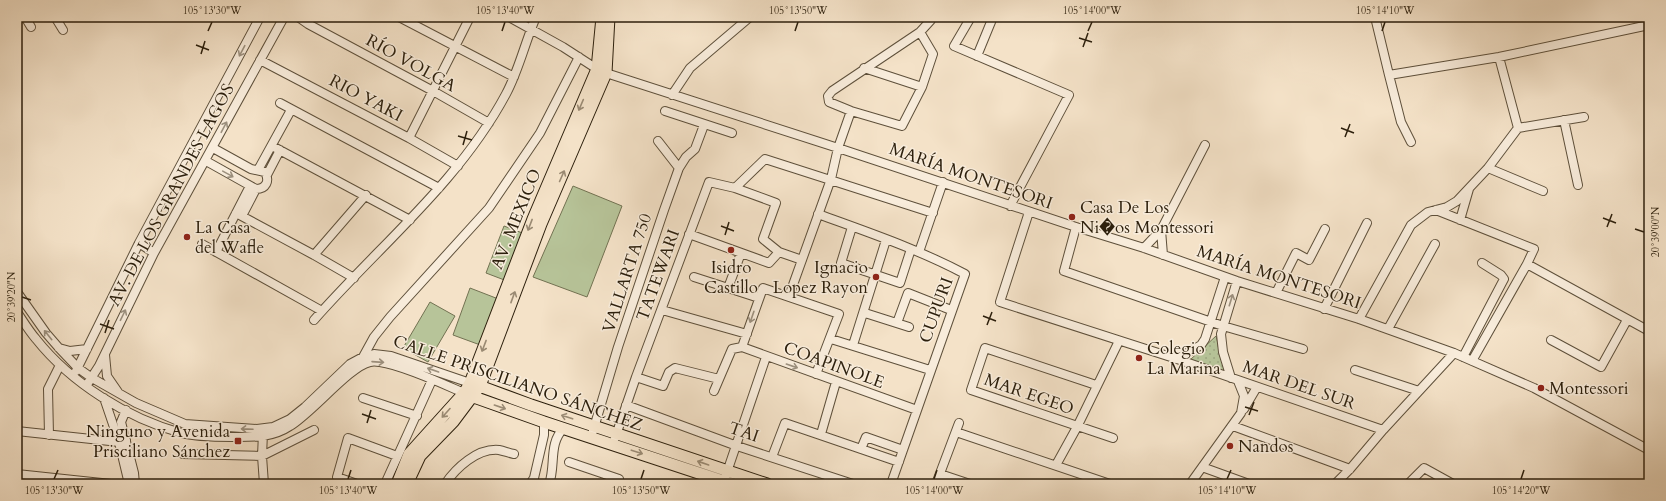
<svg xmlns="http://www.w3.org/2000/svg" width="1666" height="501" font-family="Cardo,serif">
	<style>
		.park { fill: url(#park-dots); stroke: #727252 }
		.pitch { fill: #b7c499; stroke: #727252 }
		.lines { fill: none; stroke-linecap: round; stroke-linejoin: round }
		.minor-casing { stroke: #5e503b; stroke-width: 10 }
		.major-casing { stroke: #2c1f0c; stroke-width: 13 }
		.minor { stroke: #f8ecdb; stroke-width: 8 }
		.major { stroke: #f4e2c8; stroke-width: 11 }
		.oneway { stroke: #9c907e }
		.oneway2 { stroke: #9a8a73 }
		.ticks { fill: none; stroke: #2c1f0c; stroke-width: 1.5 }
		.poi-dot { fill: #8f2418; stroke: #f8ecdb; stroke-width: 1.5 }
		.labels { text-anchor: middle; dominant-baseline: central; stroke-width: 3; stroke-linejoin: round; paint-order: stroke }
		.street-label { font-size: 17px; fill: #2c1f0c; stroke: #f8ecdb }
		.poi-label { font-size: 17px; fill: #2c1f0c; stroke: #f8ecdb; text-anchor: start }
		.neatline { fill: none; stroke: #2c1f0c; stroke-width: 1.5 }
		.ticks-label { font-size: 10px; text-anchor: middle; fill: #2c1f0c }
	</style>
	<defs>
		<pattern id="park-dots" width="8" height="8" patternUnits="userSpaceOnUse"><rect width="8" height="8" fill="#b7c499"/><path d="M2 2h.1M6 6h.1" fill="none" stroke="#9ea883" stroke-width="1.8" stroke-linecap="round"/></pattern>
	</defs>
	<rect width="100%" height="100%" fill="#f4e2c8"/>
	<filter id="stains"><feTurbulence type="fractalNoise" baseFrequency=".005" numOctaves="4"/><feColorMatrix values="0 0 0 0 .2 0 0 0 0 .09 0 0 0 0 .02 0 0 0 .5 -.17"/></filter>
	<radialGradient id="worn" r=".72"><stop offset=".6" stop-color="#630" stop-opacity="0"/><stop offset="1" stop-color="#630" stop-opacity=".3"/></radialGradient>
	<path class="park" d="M 1216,336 L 1225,372 L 1190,360 Z"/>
	<path class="pitch" d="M 573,186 L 622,206 L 587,297 L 533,277 Z
		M 504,226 L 525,234 L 507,281 L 486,273 Z
		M 470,288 L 501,300 L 483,346 L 453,335 Z
		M 430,302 L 455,316 L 428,362 L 403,348 Z"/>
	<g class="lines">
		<defs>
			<path id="minor" d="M 25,17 L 31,27
				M 55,17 L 63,30
				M 298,17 L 308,24 L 433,91 L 489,123
				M 399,17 L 514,77
				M 509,17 L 563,47 L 597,69 L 606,73 L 838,148 L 1076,227 L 1144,248 L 1237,281 L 1359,319 L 1454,353 L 1534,388 L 1649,450
				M 971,17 L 954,46 L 1069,95 L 1010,206
				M 1375,17 L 1389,75 L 1499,57 L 1649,25
				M 920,32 L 933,54 L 922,87 L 902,126 L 851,111 L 829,102 L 828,96 L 832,91 L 920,32 L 931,20
				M 977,56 L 993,17
				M 260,60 L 409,138 L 458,166
				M 864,68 L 922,87
				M 1389,75 L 1401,122 L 1411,142
				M 672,95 L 690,68 L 750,17
				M 280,103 L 439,188
				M 665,111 L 732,133
				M 1564,120 L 1578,185
				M 1518,128 L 1584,117
				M 409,138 L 470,17
				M 658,141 L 679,168
				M 272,146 L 410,220
				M 206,161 L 256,189 C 266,189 270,181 265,172 L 251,169 L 213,148
				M 1488,168 L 1543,191
				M 258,170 L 291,110
				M 267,175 L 280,150
				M 735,188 L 765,159 L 933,213
				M 1436,210 L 1534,249 L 1527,264 L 1649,331
				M 1029,212 L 1000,302 L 1177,359 L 1383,430
				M 236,213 L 314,255 L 354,278
				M 818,214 C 867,232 918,249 965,274 L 891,484
				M 242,216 L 256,189
				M 1460,220 L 1469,189
				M 852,227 L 841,263 L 900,283 L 911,249
				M 1076,227 L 1064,271 L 1223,326 L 1303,349
				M 1161,230 L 1163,255
				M 689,234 L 769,263 L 779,252 L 802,260
				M 139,243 L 154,253
				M 202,244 L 322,311
				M 1144,248 L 1161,230 L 1205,145
				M 216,252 L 250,186
				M 919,252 L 943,182
				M 314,255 L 366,195
				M 694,277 L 759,298
				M 728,288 L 741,253
				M 17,292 L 46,333 L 59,348 L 78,368 L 92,378 L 136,403 L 185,424 L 257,429 L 273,427 L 290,419 L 305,407 L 350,364 L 363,357 L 374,354 L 391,356 L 470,383
				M 1276,293 L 1296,253 L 1309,260 L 1325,229
				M 789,296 L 831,179 L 838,148 L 851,111
				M 1324,309 L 1367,223
				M 662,310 L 747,334
				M 17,312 C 23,321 29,331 36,339 C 71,383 127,418 181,433 C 195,437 217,437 232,437 C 253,437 272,438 290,426 C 312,413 350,366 370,362 C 388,358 445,385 464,393
				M 865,313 L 909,327
				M 1359,319 L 1411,225 L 1428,212 L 1447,207 L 1457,201 L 1488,168 L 1518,128 L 1499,57
				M 314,320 C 379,246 459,182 506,94 C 519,70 525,42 536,17
				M 897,323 L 908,293 L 951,310
				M 1388,329 L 1435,244
				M 831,339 L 930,370
				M 1551,340 L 1601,367 L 1627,320
				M 853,345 L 886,240
				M 742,347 L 763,288 L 839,314 L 816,374
				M 742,347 L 917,410
				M 59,348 L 70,351 L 87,349
				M 105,355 L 107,376 L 118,392
				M 363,357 L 374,337 L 390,317 L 489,208 L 540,133 L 579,57
				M 1463,357 L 1504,279 L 1501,275 L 1482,263
				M 1177,359 L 1201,345 L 1205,339 L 1225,277
				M 1472,361 L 1527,264
				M 1355,370 L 1419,391
				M 76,371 L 139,243 L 260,17
				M 636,377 L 663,386 L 669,372 L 675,368 L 719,379
				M 1231,378 L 1223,352 L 1221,334 L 1237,281
				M 88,383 L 99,366 L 154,253 L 284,17
				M 1096,385 L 985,348 L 971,390 L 1113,438
				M 714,391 L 732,349 L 742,347
				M 104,398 L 119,442 L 129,484
				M 363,398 L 417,416
				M 626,405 L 737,446 L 853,484
				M 1244,409 L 1257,387
				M 126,410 L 121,422 L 134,473 L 135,484
				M 1233,426 L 1350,469
				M 17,431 L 119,442 L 126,440
				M 593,431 L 618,347 L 664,210 L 679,168 L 686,157 L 695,149 L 704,125
				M 956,432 L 1110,484
				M 263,433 L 262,456 L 264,484
				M 821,434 L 836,382
				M 49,435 L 48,389 L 60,365
				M 615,438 L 636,377 L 709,182 L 735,188 L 776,203 L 763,239 L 779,252
				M 861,449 L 866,437 L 903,450
				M 183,454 L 262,456 L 314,430
				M 772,457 L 785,423 L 899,462
				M 569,462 L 619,479 L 617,484
				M 1056,465 L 1077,427 L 1119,341
				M 1202,467 L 1249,484
				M 17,474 L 111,484
				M 940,474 L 970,484
				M 726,475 L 766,357
				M 357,484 L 337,477 L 348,438 L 397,456
				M 385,484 L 432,380
				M 445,484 C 456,468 477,448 499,450 C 504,451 509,453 514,454
				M 530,484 L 534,478 L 544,435 L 544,422
				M 549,484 C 556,466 548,443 564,428
				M 936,484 L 959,423
				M 1190,484 L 1241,413 L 1244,396 L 1238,381
				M 1335,484 L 1350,469 L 1383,430 L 1454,353
				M 1408,484 L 1424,468 L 1453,484"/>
			<path id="major" d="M 474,384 L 531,405 L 767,484
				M 468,395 L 544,422 L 732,484
				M 397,484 L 409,454 L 464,393 L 470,383 L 533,219 L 597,69 L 602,17
				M 407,484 L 420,456 L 453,422 L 480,386 L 541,224 L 606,73 L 609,17"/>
		</defs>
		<use href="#minor" class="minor-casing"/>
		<use href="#major" class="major-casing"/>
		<use href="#minor" class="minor"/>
		<use href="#major" class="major"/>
	</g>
	<defs><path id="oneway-shaft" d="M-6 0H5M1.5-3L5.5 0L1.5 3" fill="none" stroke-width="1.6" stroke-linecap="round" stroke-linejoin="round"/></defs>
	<g class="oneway">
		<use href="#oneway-shaft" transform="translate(242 51) rotate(118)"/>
		<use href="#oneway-shaft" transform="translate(224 127) rotate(-62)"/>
		<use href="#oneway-shaft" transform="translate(228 174) rotate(29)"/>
		<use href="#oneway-shaft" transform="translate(1231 300) rotate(-73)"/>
		<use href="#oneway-shaft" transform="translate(123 315) rotate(-64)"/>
		<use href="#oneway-shaft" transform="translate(752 317) rotate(109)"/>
		<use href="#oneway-shaft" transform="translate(48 335) rotate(-129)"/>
		<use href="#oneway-shaft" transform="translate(378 362) rotate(4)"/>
		<use href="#oneway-shaft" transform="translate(792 366) rotate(19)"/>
		<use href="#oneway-shaft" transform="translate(433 370) rotate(-161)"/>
		<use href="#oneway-shaft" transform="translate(247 429) rotate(-178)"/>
	</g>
	<g class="oneway2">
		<use href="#oneway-shaft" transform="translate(581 105) rotate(113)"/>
		<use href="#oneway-shaft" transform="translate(562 176) rotate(-66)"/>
		<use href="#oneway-shaft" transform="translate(530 225) rotate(111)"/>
		<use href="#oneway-shaft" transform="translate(513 297) rotate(-70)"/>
		<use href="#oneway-shaft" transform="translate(484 346) rotate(111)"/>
		<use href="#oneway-shaft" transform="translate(500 407) rotate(19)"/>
		<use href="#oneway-shaft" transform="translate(446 413) rotate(132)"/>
		<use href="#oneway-shaft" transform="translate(567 417) rotate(-162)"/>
		<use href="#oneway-shaft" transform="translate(637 452) rotate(18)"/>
		<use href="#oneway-shaft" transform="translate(703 463) rotate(-161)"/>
	</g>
	<path class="ticks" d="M 208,31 L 212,22M 502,31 L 505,22M 795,31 L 798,22M 1088,31 L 1092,22M 1382,31 L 1385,22M 1079,38 L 1092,42M 196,45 L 209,50M 1083,47 L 1088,33M 201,54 L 205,41M 1341,128 L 1354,133M 458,136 L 472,140M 1345,137 L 1350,124M 463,145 L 467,131M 1603,218 L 1616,223M 721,226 L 734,231M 1607,227 L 1612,214M 1635,229 L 1644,232M 725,235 L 729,222M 22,297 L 31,300M 983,316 L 996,321M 100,324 L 114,329M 987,325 L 992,312M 105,333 L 109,320M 1245,407 L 1258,411M 362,414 L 376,419M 1249,415 L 1254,402M 367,423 L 371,410M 54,479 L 58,470M 348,479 L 351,470M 641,479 L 644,470M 934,479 L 937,470M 1227,479 L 1231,470M 1521,479 L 1524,470"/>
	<g class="poi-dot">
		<circle cx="1072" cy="217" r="4"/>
		<circle cx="187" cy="237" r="4"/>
		<circle cx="731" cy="250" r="4"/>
		<circle cx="876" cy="277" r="4"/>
		<circle cx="1139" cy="358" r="4"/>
		<circle cx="1541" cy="388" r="4"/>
		<rect x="234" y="437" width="8" height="8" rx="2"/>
		<circle cx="1230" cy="446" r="4"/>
	</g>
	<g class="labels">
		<g class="street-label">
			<text transform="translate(411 63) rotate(29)">RÍO VOLGA</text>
			<text transform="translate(366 98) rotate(28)">RIO YAKI</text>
			<text transform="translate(971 176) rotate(19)">MARÍA MONTESORI</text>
			<text transform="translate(171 195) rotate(-62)">AV. DE LOS GRANDES LAGOS</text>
			<text transform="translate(516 219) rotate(-68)">AV. MEXICO</text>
			<text transform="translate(627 273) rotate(-72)">VALLARTA 750</text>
			<text transform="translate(658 275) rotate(-70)">TATEWARI</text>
			<text transform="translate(1279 277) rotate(18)">MARÍA MONTESORI</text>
			<text transform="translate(936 310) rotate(-70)">CUPURI</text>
			<text transform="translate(834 365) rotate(20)">COAPINOLE</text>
			<text transform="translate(518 383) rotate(19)">CALLE PRISCILIANO SÁNCHEZ</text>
			<text transform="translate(1299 385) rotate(19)">MAR DEL SUR</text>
			<text transform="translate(1029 394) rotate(19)">MAR EGEO</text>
			<text transform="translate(744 432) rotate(19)">TAI</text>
		</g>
		<g class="poi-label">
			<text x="1080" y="207">Casa De Los<tspan x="1080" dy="20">Ni�os Montessori</tspan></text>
			<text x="195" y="227">La Casa<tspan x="195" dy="20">del Wafle</tspan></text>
			<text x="731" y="267" text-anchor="middle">Isidro<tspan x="731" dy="20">Castillo</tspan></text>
			<text x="868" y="267" text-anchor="end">Ignacio<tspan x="868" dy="20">Lopez Rayon</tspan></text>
			<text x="1147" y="348">Colegio<tspan x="1147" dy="20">La Marina</tspan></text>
			<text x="1549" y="388">Montessori</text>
			<text x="230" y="431" text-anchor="end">Ninguno y Avenida<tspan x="230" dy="20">Prisciliano Sánchez</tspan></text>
			<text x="1238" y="446">Nandos</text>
		</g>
	</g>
	<rect width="1666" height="501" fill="none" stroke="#f4e2c8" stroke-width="44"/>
	<rect x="22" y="22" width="1622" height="457" class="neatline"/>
	<g class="ticks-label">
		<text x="212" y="14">105°13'30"W</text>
		<text x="505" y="14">105°13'40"W</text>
		<text x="798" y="14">105°13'50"W</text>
		<text x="1092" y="14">105°14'00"W</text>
		<text x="1385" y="14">105°14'10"W</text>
		<text transform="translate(1655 232) rotate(-90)" y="4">20°39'00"N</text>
		<text transform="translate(11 297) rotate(-90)" y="4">20°39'20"N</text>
		<text x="54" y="494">105°13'30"W</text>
		<text x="348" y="494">105°13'40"W</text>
		<text x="641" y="494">105°13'50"W</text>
		<text x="934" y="494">105°14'00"W</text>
		<text x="1227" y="494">105°14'10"W</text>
		<text x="1521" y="494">105°14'20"W</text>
	</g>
	<rect width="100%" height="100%" filter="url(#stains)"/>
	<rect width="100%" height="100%" fill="url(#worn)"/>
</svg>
